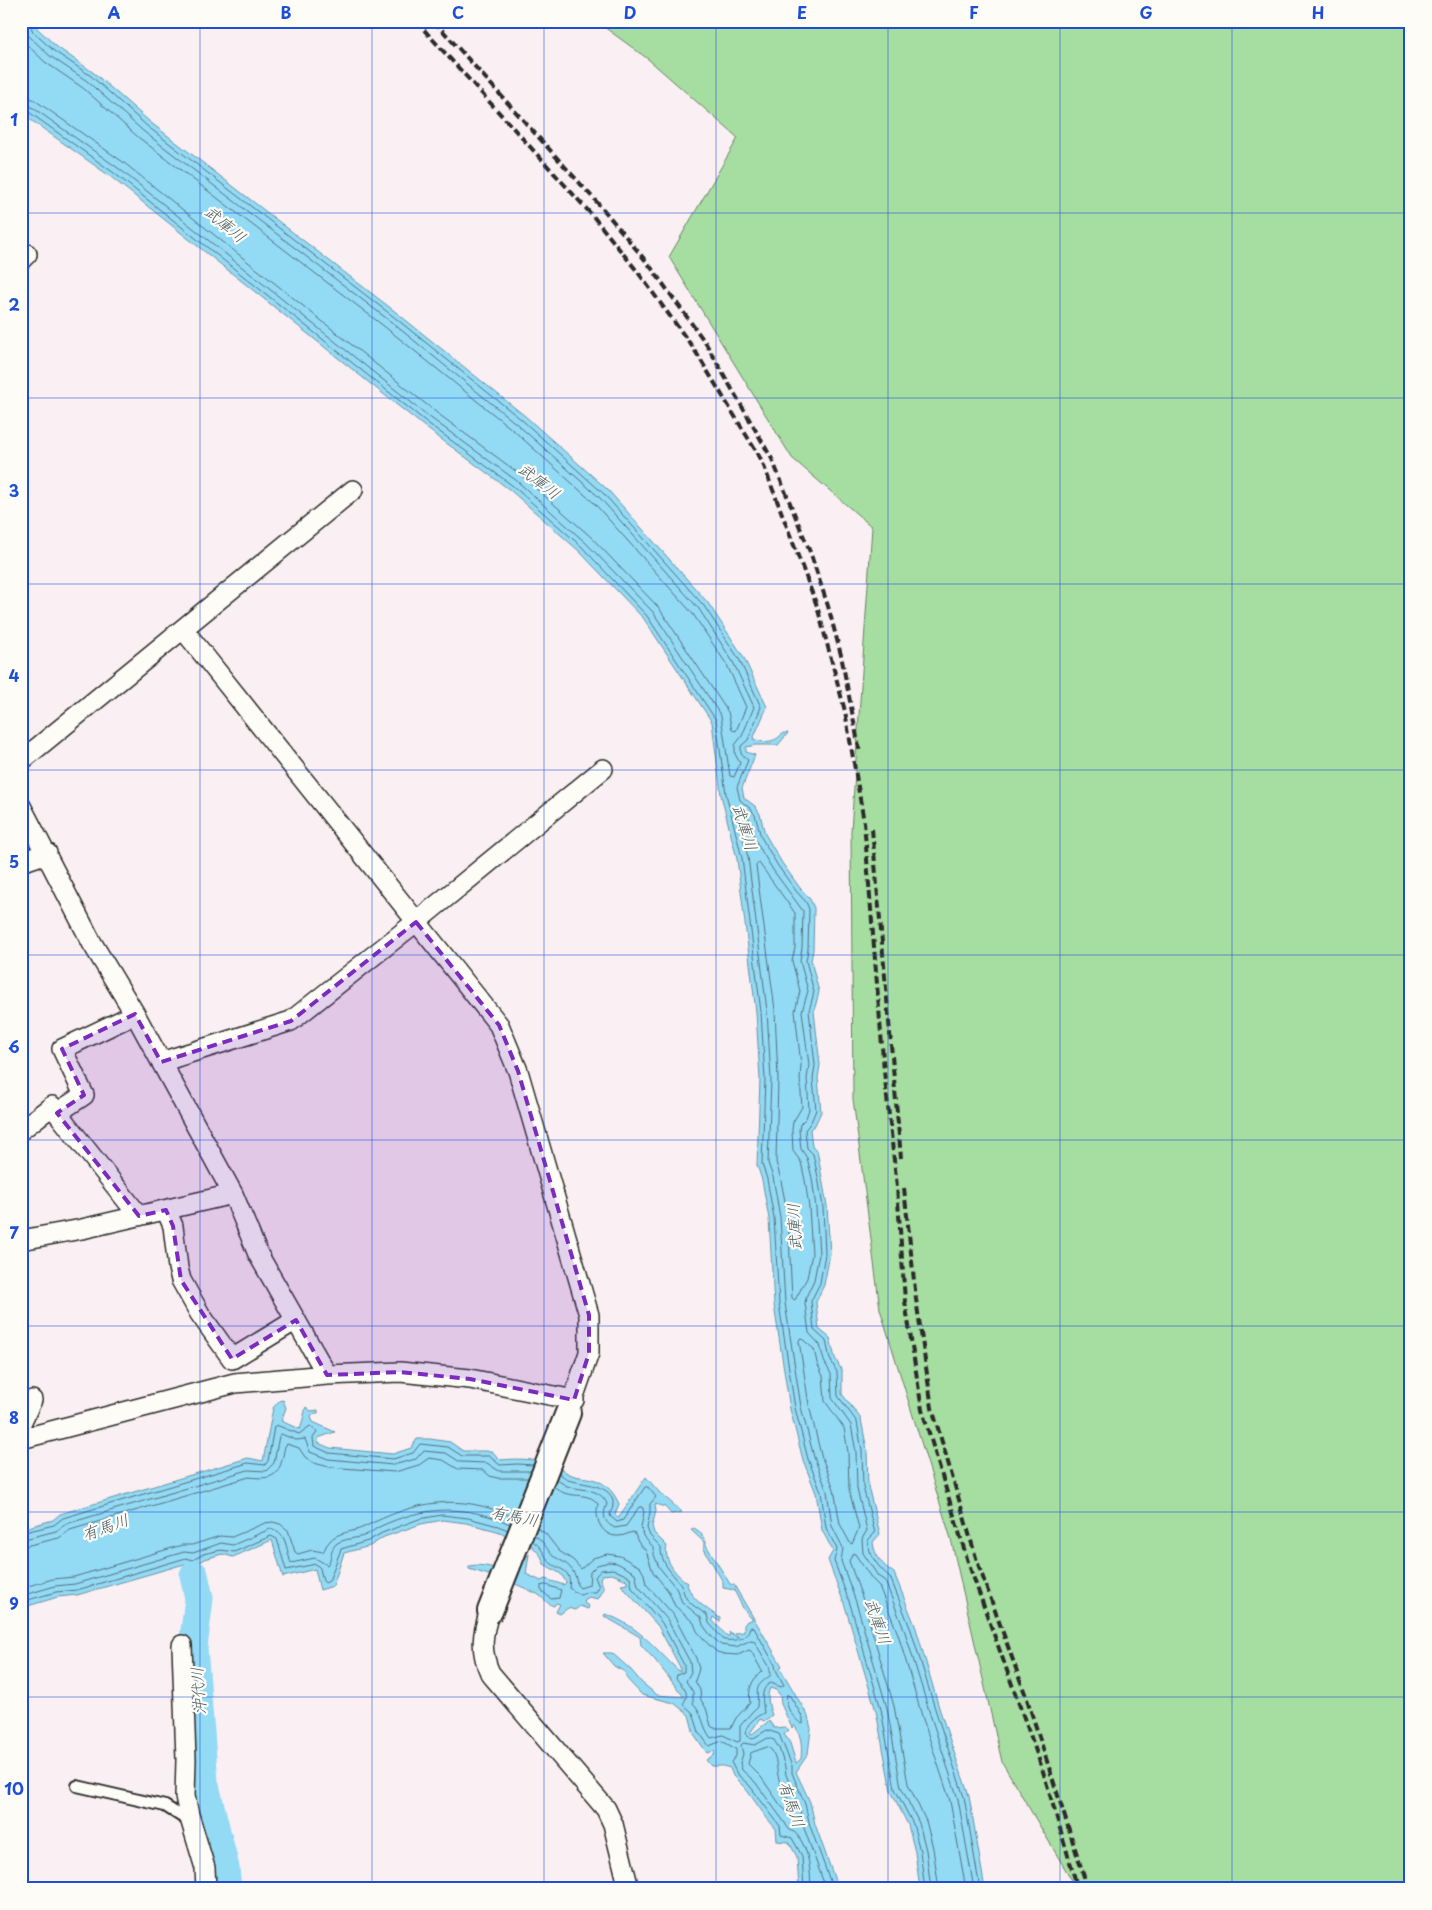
<svg xmlns="http://www.w3.org/2000/svg" width="1432" height="1910" font-family="'Playpen Sans','Klee One',sans-serif">
	<style>
		.green { fill: #a6dda1; stroke: #688466 }
		.water { fill: #93daf5; stroke: #6994a4; fill-rule: evenodd }
		.lines { fill: none; stroke-linecap: round; stroke-linejoin: round }
		.shore { stroke: #55717c; stroke-width: 1 }
		.river { stroke: #93daf5; stroke-width: 29 }
		.service-casing { stroke: #2b2b2b; stroke-width: 14 }
		.minor-casing { stroke: #2b2b2b; stroke-width: 22 }
		.tertiary-casing { stroke: #2b2b2b; stroke-width: 28 }
		.service { stroke: #fdfcf7; stroke-width: 10 }
		.minor { stroke: #fdfcf7; stroke-width: 19 }
		.tertiary { stroke: #fdfcf7; stroke-width: 24 }
		.rail { stroke: #2b2b2b; stroke-width: 4; stroke-dasharray: 8 4; stroke-linecap: butt }
		.marked { fill: #7b2cbf; fill-opacity: 0.2; stroke: #7b2cbf; stroke-width: 4; stroke-dasharray: 10 6; stroke-linejoin: round }
		.grid { fill: none; stroke: #1d4ed8; stroke-width: 1; stroke-opacity: 0.55 }
		.labels { text-anchor: middle; dominant-baseline: central; stroke-width: 4.5; stroke-linejoin: round; paint-order: stroke }
		.water-label { font-size: 16px; font-style: italic; fill: #45575e; stroke: #fdfcf7 }
		.neatline { fill: none; stroke: #1d4ed8; stroke-width: 2 }
		.grid-label { font-size: 16px; text-anchor: middle; font-weight: bold; fill: #1d4ed8 }
	</style>
	<rect width="100%" height="100%" fill="#faeff2"/>
	<filter id="ink" filterUnits="userSpaceOnUse"><feTurbulence type="fractalNoise" baseFrequency=".02" numOctaves="2"/><feDisplacementMap in="SourceGraphic" scale="10" xChannelSelector="R" yChannelSelector="G"/><feConvolveMatrix kernelMatrix="1 2 1 2 8 2 1 2 1" color-interpolation-filters="sRGB"/></filter>
	<g filter="url(#ink)">
		<path class="green" d="M 596,21 L 1411,21 L 1411,1889 L 1077,1889 L 1002,1762 L 951,1539 L 880,1309 L 853,1099 L 851,831 L 872,527 L 792,458 L 669,257 L 738,138 L 648,59 Z"/>
		<path class="water" d="M 21,21 L 33,21 L 37,28 L 57,47 L 94,73 L 150,122 L 397,313 L 525,416 L 608,490 L 708,603 L 743,656 L 767,707 L 753,739 C 764,743 775,743 783,733 L 788,733 L 778,745 L 756,745 L 746,747 L 746,752 L 755,755 L 742,788 L 744,798 L 755,806 L 760,814 L 765,834 L 782,863 L 800,888 L 810,899 L 814,908 L 813,950 L 811,961 L 819,992 L 814,1011 L 820,1065 L 818,1078 L 821,1112 L 815,1125 L 810,1129 L 812,1147 L 817,1150 L 827,1206 L 830,1254 L 824,1285 L 816,1302 L 819,1329 L 830,1338 L 835,1358 L 842,1371 L 842,1394 L 861,1419 L 867,1450 L 868,1486 L 880,1534 L 873,1542 C 874,1555 883,1566 894,1573 L 916,1628 L 940,1711 L 969,1796 L 985,1889 L 920,1889 L 915,1852 L 908,1825 L 891,1791 L 876,1711 L 845,1606 L 828,1560 L 833,1551 L 822,1530 L 816,1493 L 803,1460 L 790,1409 L 774,1305 L 769,1219 L 762,1180 L 757,1165 L 760,1079 L 756,1012 L 737,859 L 721,795 L 712,722 L 644,619 L 579,551 L 510,490 L 426,428 L 111,177 L 21,113 Z
			M 283,1400 L 286,1408 L 281,1421 L 299,1429 L 301,1427 L 306,1407 L 311,1411 L 318,1410 L 318,1413 L 315,1413 L 311,1417 L 313,1422 L 335,1432 L 318,1438 L 318,1443 L 330,1448 L 393,1454 L 411,1448 L 417,1439 L 430,1439 L 450,1442 L 463,1451 L 492,1451 L 500,1460 C 519,1458 541,1459 558,1467 C 563,1469 567,1474 572,1475 C 577,1477 582,1477 587,1478 C 603,1480 613,1490 619,1504 L 615,1514 L 618,1518 L 646,1477 L 659,1492 L 682,1512 L 671,1514 L 665,1507 L 655,1504 L 656,1511 L 652,1526 L 654,1533 L 667,1546 C 663,1560 677,1576 688,1583 L 687,1585 C 693,1601 706,1608 720,1618 L 720,1622 L 713,1617 L 712,1620 L 727,1636 L 730,1635 L 729,1632 L 739,1638 L 734,1633 L 744,1632 L 744,1625 L 747,1621 L 752,1620 L 752,1618 L 748,1616 L 747,1612 L 744,1610 L 734,1590 L 723,1588 L 723,1582 L 704,1549 L 704,1542 L 691,1530 L 694,1528 L 700,1532 L 706,1542 L 706,1545 L 730,1584 L 734,1585 L 782,1666 L 780,1668 L 808,1716 L 811,1729 L 808,1754 L 796,1772 L 810,1802 L 815,1824 L 838,1889 L 799,1889 L 797,1857 L 789,1842 L 777,1841 L 776,1829 L 766,1817 L 746,1789 L 733,1776 L 730,1768 L 723,1766 L 711,1766 L 706,1760 L 715,1754 L 714,1751 L 707,1753 L 694,1734 L 689,1715 L 674,1703 L 642,1695 L 627,1679 L 625,1672 L 614,1666 L 603,1653 L 612,1653 L 631,1670 L 642,1683 L 657,1695 L 684,1697 L 655,1660 L 641,1645 L 640,1637 L 604,1616 L 605,1614 C 640,1626 655,1649 680,1672 L 680,1667 L 658,1626 L 621,1585 L 627,1584 L 627,1580 L 612,1574 L 602,1575 L 600,1578 L 604,1589 L 598,1599 L 589,1597 L 584,1600 L 585,1604 L 589,1606 L 588,1609 L 580,1606 L 575,1610 L 568,1608 L 560,1614 L 556,1612 L 560,1604 L 556,1603 L 554,1606 C 546,1604 543,1596 535,1593 C 514,1582 492,1576 469,1569 L 469,1566 C 482,1563 495,1569 509,1571 L 523,1554 L 524,1560 L 529,1554 L 526,1574 L 541,1581 L 545,1579 L 564,1585 L 566,1582 L 561,1574 L 544,1564 L 541,1556 L 532,1546 L 497,1531 L 466,1523 L 443,1520 L 421,1524 L 384,1537 L 370,1546 L 344,1553 L 333,1586 L 320,1590 L 315,1569 L 283,1577 L 272,1540 L 233,1557 L 222,1554 L 205,1559 L 197,1564 L 196,1582 L 199,1586 L 199,1590 L 203,1598 L 200,1613 L 196,1613 L 198,1600 L 194,1592 L 191,1567 L 188,1563 L 77,1595 L 58,1597 L 21,1608 L 21,1529 L 53,1520 L 60,1514 L 248,1458 L 263,1461 L 273,1408 L 279,1401 ZM 770,1688 L 776,1690 L 780,1695 L 781,1704 L 792,1728 L 794,1725 C 802,1736 802,1746 801,1759 L 796,1763 L 790,1743 L 784,1734 L 789,1730 L 785,1727 L 774,1728 L 769,1721 L 752,1734 L 750,1733 L 760,1719 L 764,1721 L 772,1715 C 769,1707 766,1696 770,1688 Z"/>
		<g class="lines">
			<path class="shore" d="M 29,21 L 33,32 L 54,51 L 91,76 L 147,126 L 394,317 L 522,420 L 604,494 L 704,606 L 739,659 L 761,707 L 748,740 L 741,746 L 741,754 L 748,760 L 737,787 L 740,800 L 751,809 L 755,815 L 761,837 L 778,866 L 796,891 L 806,902 L 809,909 L 808,949 L 806,961 L 814,992 L 809,1011 L 815,1065 L 813,1079 L 816,1110 L 811,1122 L 805,1130 L 807,1148 L 813,1154 L 818,1177 L 823,1207 L 825,1254 L 820,1283 L 811,1301 L 814,1330 L 826,1341 L 830,1359 L 837,1372 L 838,1396 L 857,1422 L 862,1451 L 863,1487 L 875,1533 L 868,1540 C 868,1555 879,1568 890,1577 L 911,1630 L 936,1712 L 964,1797 L 980,1889
				M 21,39 L 45,62 L 83,88 L 138,137 L 385,327 L 513,430 L 594,503 L 693,614 L 727,665 L 746,707 L 736,731 L 732,730 L 728,712 L 659,608 L 591,537 L 521,475 L 437,413 L 123,162 L 33,99 L 21,96
				M 21,103 L 29,105 L 118,168 L 432,419 L 517,481 L 586,543 L 653,612 L 721,716 L 730,776 L 734,777 L 740,763 L 735,754 L 735,745 L 742,736 L 754,707 L 733,662 L 699,609 L 600,498 L 518,425 L 390,321 L 143,131 L 87,81 L 50,56 L 28,35 L 23,27 L 23,21
				M 21,109 L 26,110 L 114,173 L 429,424 L 513,486 L 582,547 L 647,616 L 716,720 L 726,794 L 742,858 L 761,1012 L 765,1079 L 762,1164 L 767,1179 L 774,1218 L 779,1304 L 795,1408 L 808,1459 L 821,1492 L 826,1528 L 837,1549 L 834,1561 L 850,1604 L 881,1709 L 895,1789 L 913,1824 L 920,1851 L 925,1889
				M 759,863 L 795,913 L 795,948 L 792,961 L 800,991 L 795,1011 L 801,1065 L 800,1079 L 802,1107 L 793,1122 L 792,1130 L 793,1151 L 801,1162 L 805,1180 L 809,1208 L 812,1254 L 807,1278 L 795,1300 L 792,1298 L 788,1216 L 780,1176 L 776,1162 L 778,1079 L 775,1010 L 756,866 Z
				M 801,1338 L 814,1349 L 817,1363 L 823,1376 L 825,1401 L 844,1428 L 848,1452 L 849,1490 L 859,1528 L 852,1544 L 850,1543 L 840,1524 L 834,1489 L 821,1455 L 809,1405 L 799,1341 Z
				M 559,1473 C 562,1475 565,1478 568,1480 C 580,1484 615,1484 613,1505 C 613,1510 610,1511 610,1516 L 617,1522 L 623,1520 L 645,1487 L 648,1487 L 656,1497 L 650,1504 L 650,1512 L 647,1528 L 650,1536 L 661,1547 C 660,1562 671,1572 680,1583 C 683,1587 683,1593 686,1598 C 691,1605 700,1610 707,1615 L 709,1623 L 724,1640 C 736,1641 747,1640 750,1627 L 754,1628 L 775,1665 L 776,1670 L 784,1685 L 781,1687 L 771,1683 C 759,1688 763,1703 764,1713 C 756,1716 746,1724 745,1734 L 752,1739 L 767,1730 L 779,1734 L 792,1766 L 792,1773 L 805,1804 L 810,1826 L 833,1889
				M 537,1528 L 545,1533 L 559,1551 L 573,1560 L 581,1569 L 593,1558 L 607,1554 L 620,1556 L 640,1567 L 644,1574 L 646,1584 L 673,1614 L 696,1658 L 699,1669 L 695,1681 L 700,1690 L 701,1700 L 706,1708 L 711,1726 L 714,1728 L 731,1728 L 736,1718 L 750,1703 C 748,1689 751,1681 762,1671 L 751,1651 L 749,1650 L 738,1655 L 724,1654 L 717,1652 L 709,1645 L 697,1631 L 694,1623 L 675,1606 L 669,1592 L 653,1572 L 646,1551 L 638,1542 L 634,1532 C 629,1532 625,1536 619,1536 C 602,1537 594,1519 598,1504 C 591,1493 575,1497 564,1493 C 560,1491 557,1488 553,1486
				M 21,1533 L 54,1525 L 63,1518 L 248,1463 L 265,1465 L 268,1461 L 274,1427 L 276,1425 L 299,1434 L 310,1426 L 317,1432 L 313,1438 L 314,1446 L 329,1453 L 393,1459 L 413,1453 L 420,1444 L 448,1447 L 462,1456 L 489,1456 L 500,1465 L 517,1464 L 533,1465
				M 534,1535 C 544,1540 546,1549 553,1556 C 554,1557 559,1559 560,1560 C 570,1565 577,1574 577,1585 L 580,1588 L 589,1585 L 590,1572 L 597,1565 L 609,1562 L 617,1563 L 635,1573 L 638,1586 L 667,1619 L 690,1662 L 691,1672 L 686,1681 L 693,1692 L 693,1703 C 703,1713 702,1727 711,1738 L 723,1735 L 737,1742 L 740,1741 L 740,1726 L 751,1713 L 757,1707 C 759,1687 752,1689 771,1675 L 769,1666 L 754,1641 L 751,1640 L 736,1647 L 721,1645 L 711,1636 L 703,1625 L 701,1618 L 682,1602 L 676,1588 L 659,1567 L 654,1555 L 654,1548 L 643,1536 L 641,1527 L 644,1512 L 642,1507 L 639,1507 L 626,1526 L 615,1528 C 604,1523 602,1515 607,1504 C 600,1487 581,1491 567,1486 C 563,1484 559,1481 556,1479
				M 21,1540 L 56,1531 L 66,1524 L 248,1470 L 266,1471 L 274,1463 L 279,1436 L 281,1434 L 296,1440 L 305,1439 L 310,1452 L 328,1459 L 393,1465 L 416,1459 L 423,1451 L 446,1453 L 460,1462 L 487,1463 L 499,1471 L 531,1471
				M 532,1541 C 540,1545 543,1552 547,1559 C 555,1571 573,1566 569,1588 L 580,1595 L 588,1592 L 596,1592 L 599,1587 L 595,1577 L 601,1570 L 613,1569 L 630,1577 L 632,1588 L 662,1623 L 684,1665 L 684,1672 L 677,1675 L 676,1678 C 683,1688 691,1692 683,1704 L 693,1713 L 699,1732 L 709,1746 L 722,1741 L 736,1749 L 736,1756 L 731,1762 L 737,1774 L 750,1786 L 780,1826 L 781,1835 L 792,1838 L 802,1856 L 804,1889
				M 21,1547 L 59,1538 L 70,1530 L 249,1477 C 278,1481 280,1472 285,1446 L 287,1444 L 299,1448 L 305,1457 L 314,1463 L 329,1467 L 395,1472 L 419,1465 L 429,1458 L 443,1460 L 458,1469 L 483,1470 L 490,1476 L 497,1478 L 528,1478
				M 546,1585 L 561,1590 L 559,1598 L 551,1599 L 541,1590 L 541,1586 Z
				M 21,1588 L 53,1579 L 74,1577 L 182,1545 L 192,1545 L 220,1536 L 232,1537 L 265,1523 L 273,1522 L 280,1524 L 288,1530 L 295,1552 L 298,1554 L 312,1550 L 323,1552 C 325,1549 326,1545 329,1542 C 337,1531 353,1533 364,1527 C 416,1501 458,1492 513,1517
				M 21,1596 L 55,1586 L 75,1584 L 184,1552 L 193,1553 L 221,1543 L 233,1545 L 270,1529 C 287,1530 286,1550 291,1563 L 315,1558 L 327,1565 C 332,1560 330,1550 336,1544 C 344,1538 357,1539 366,1535 C 371,1533 375,1529 379,1527 C 423,1506 465,1504 510,1524
				M 21,1602 L 56,1592 L 77,1590 L 186,1558 L 193,1560 L 203,1554 L 221,1550 L 234,1552 L 271,1536 L 277,1539 L 286,1570 L 316,1564 L 320,1568 L 323,1581 L 325,1583 L 329,1581 L 341,1549 L 368,1541 L 382,1533 L 419,1519 L 442,1515 L 468,1518 L 498,1526 L 508,1530
				M 787,1695 L 790,1696 L 803,1718 L 803,1724 C 793,1720 784,1705 787,1695 Z
				M 768,1747 C 777,1752 776,1766 778,1776 C 781,1789 791,1800 793,1814 L 792,1816 L 781,1806 L 761,1777 L 748,1764 L 751,1753 Z
				M 811,1889 C 810,1870 810,1852 798,1836 C 792,1828 791,1835 785,1823 L 755,1782 L 742,1770 L 740,1763 L 743,1754 L 741,1745 L 743,1743 L 755,1745 L 768,1738 L 774,1740 L 779,1748 L 785,1767 L 786,1775 L 799,1805 L 804,1828 L 826,1889
				M 931,1889 L 926,1850 L 919,1823 L 901,1787 L 887,1708 L 856,1602 L 841,1561 L 843,1548 L 832,1526 L 827,1491 L 814,1457 L 801,1407 L 785,1303 L 780,1217 L 773,1177 L 768,1163 L 771,1079 L 767,1011 L 748,857 L 736,811 L 739,809 L 746,813 L 749,818 L 755,840 L 773,870 L 803,911 L 802,948 L 800,961 L 808,991 L 802,1011 L 809,1065 L 807,1079 L 809,1109 L 806,1118 L 800,1124 L 799,1130 L 801,1149 L 807,1158 L 812,1178 L 816,1208 L 819,1254 L 814,1280 L 806,1297 L 805,1303 L 809,1333 L 820,1345 L 824,1361 L 831,1374 L 832,1398 L 851,1425 L 856,1452 L 857,1489 L 867,1530 L 862,1539 L 863,1553 L 878,1576 L 885,1581 L 905,1632 L 930,1714 L 958,1799 L 974,1889
				M 939,1889 L 933,1848 L 926,1821 L 908,1784 L 894,1706 L 863,1600 L 849,1561 L 853,1553 L 855,1554 L 872,1579 L 879,1586 L 898,1634 L 922,1716 L 950,1801 L 966,1889"/>
			<path class="river" d="M 194,1575 L 199,1598 L 193,1648 L 204,1782 L 225,1868 L 227,1889"/>
			<defs>
				<path id="service" d="M 77,1786 L 165,1806 L 190,1822
					M 21,1880 L 25,1889"/>
				<path id="minor" d="M 21,260 L 27,254
					M 183,629 L 499,1025 L 518,1071 L 589,1315 L 589,1353 L 568,1413
					M 21,761 L 353,490
					M 21,806 L 92,943 L 135,1014 L 233,1194 L 258,1254 L 327,1375
					M 21,862 L 47,853
					M 161,1062 L 291,1021 L 416,922 L 603,769
					M 57,1113 L 84,1095 L 62,1049 L 135,1014
					M 21,1130 L 52,1106 L 139,1216
					M 166,1210 L 173,1226 L 178,1268 L 181,1280 L 200,1314 L 232,1359 L 296,1320
					M 21,1240 L 82,1229 L 233,1194
					M 21,1423 L 32,1400
					M 21,1439 L 235,1383 L 327,1375 L 400,1372 L 470,1379 L 574,1400
					M 490,1611 C 482,1633 480,1651 490,1673 L 606,1809 L 613,1824 L 629,1889
					M 182,1645 L 186,1760 L 185,1796 L 189,1815 L 205,1868 L 206,1889"/>
				<path id="tertiary" d="M 490,1611 L 568,1413"/>
			</defs>
			<use href="#service" class="service-casing"/>
			<use href="#minor" class="minor-casing"/>
			<use href="#tertiary" class="tertiary-casing"/>
			<use href="#service" class="service"/>
			<use href="#minor" class="minor"/>
			<use href="#tertiary" class="tertiary"/>
			<path class="rail" d="M 416,21 L 592,215 L 637,271 L 694,349 L 762,461 L 817,606 L 845,711 L 864,822 L 884,1071 L 897,1187 L 905,1301 L 922,1410 L 969,1565 L 1042,1768 L 1078,1889
				M 434,21 L 603,209 L 650,266 L 705,342 L 772,459 L 810,552 L 828,606 L 841,655 L 860,753
				M 872,829 L 901,1158
				M 904,1188 L 916,1299 L 932,1408 L 977,1561 L 1027,1699 L 1088,1889"/>
		</g>
	</g>
	<path class="marked" d="M 416,922 L 499,1025 L 518,1071 L 589,1315 L 589,1353 L 574,1400 L 470,1379 L 400,1372 L 327,1375 L 296,1320 L 232,1359 L 181,1280 L 173,1226 L 166,1210 L 139,1216 L 57,1113 L 84,1095 L 62,1049 L 135,1014 L 161,1062 L 291,1021 Z"/>
	<path class="grid" d="M 200,21 L 200,1889M 372,21 L 372,1889M 544,21 L 544,1889M 716,21 L 716,1889M 888,21 L 888,1889M 1060,21 L 1060,1889M 1232,21 L 1232,1889M 21,213 L 1411,213M 21,398 L 1411,398M 21,584 L 1411,584M 21,770 L 1411,770M 21,955 L 1411,955M 21,1140 L 1411,1140M 21,1326 L 1411,1326M 21,1512 L 1411,1512M 21,1697 L 1411,1697"/>
	<g class="labels">
		<g class="water-label">
			<text transform="translate(226 223) rotate(40)">武庫川</text>
			<text transform="translate(540 480) rotate(38)">武庫川</text>
			<text transform="translate(746 827) rotate(73)">武庫川</text>
			<text transform="translate(793 1227) rotate(-93)">武庫川</text>
			<text transform="translate(515 1515) rotate(11)">有馬川</text>
			<text transform="translate(105 1526) rotate(-20)">有馬川</text>
			<text transform="translate(879 1621) rotate(71)">武庫川</text>
			<text transform="translate(197 1691) rotate(-94)">沖代川</text>
			<text transform="translate(793 1804) rotate(71)">有馬川</text>
		</g>
	</g>
	<rect width="1432" height="1910" fill="none" stroke="#fdfcf7" stroke-width="55"/>
	<rect x="28" y="28" width="1376" height="1854" class="neatline"/>
	<g class="grid-label">
		<text x="114" y="19">A</text>
		<text x="286" y="19">B</text>
		<text x="458" y="19">C</text>
		<text x="630" y="19">D</text>
		<text x="802" y="19">E</text>
		<text x="974" y="19">F</text>
		<text x="1146" y="19">G</text>
		<text x="1318" y="19">H</text>
		<text x="14" y="126">1</text>
		<text x="14" y="311">2</text>
		<text x="14" y="497">3</text>
		<text x="14" y="682">4</text>
		<text x="14" y="868">5</text>
		<text x="14" y="1053">6</text>
		<text x="14" y="1239">7</text>
		<text x="14" y="1424">8</text>
		<text x="14" y="1610">9</text>
		<text x="14" y="1795">10</text>
	</g>
</svg>
